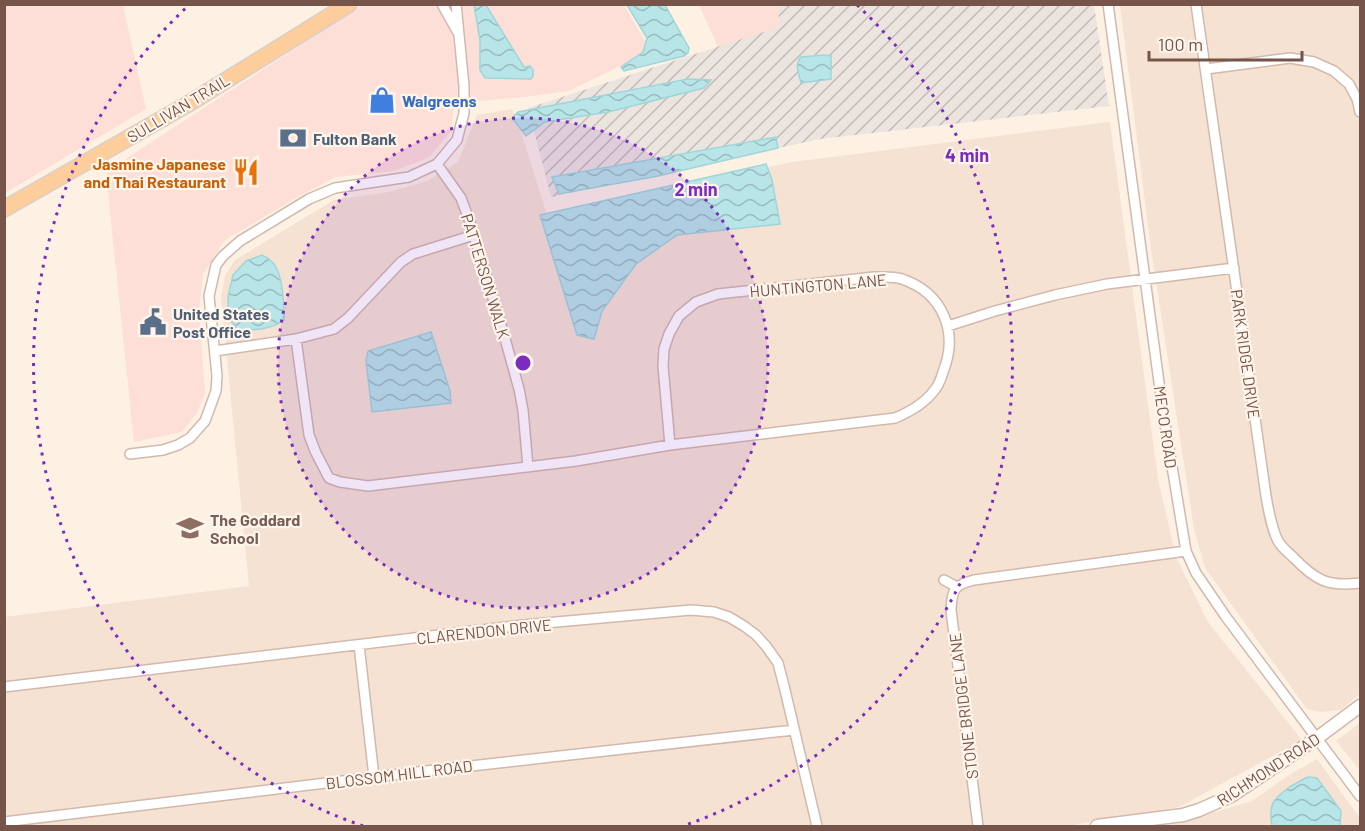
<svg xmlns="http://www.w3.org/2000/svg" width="1365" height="831" font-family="Barlow,sans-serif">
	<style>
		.residential { fill: #f5e2d2 }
		.commercial { fill: #fddfd8 }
		.industrial { fill: url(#industrial-furrows) }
		.water { fill: url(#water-waves); stroke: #9ed6d9; stroke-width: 1.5 }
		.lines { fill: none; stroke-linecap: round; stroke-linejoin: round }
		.minor-casing { stroke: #d1b9ad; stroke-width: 12 }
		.tertiary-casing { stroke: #d1b9ad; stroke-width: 15 }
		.primary-casing { stroke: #d9cfcc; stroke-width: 18 }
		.minor { stroke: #fff; stroke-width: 9 }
		.tertiary { stroke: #fff; stroke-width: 12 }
		.primary { stroke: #fdce9b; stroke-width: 15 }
		.ring { fill: none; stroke: #7b2cbf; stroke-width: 3; stroke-dasharray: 3 6 }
		.labels { text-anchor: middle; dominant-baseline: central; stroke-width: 4.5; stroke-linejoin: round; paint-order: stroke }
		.shop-label { font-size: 16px; font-weight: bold; fill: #366cbe; stroke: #fff5eb; text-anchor: start }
		.street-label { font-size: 16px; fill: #765449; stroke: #fff5eb }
		.service-label { font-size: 16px; font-weight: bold; fill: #4e5e75; stroke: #fff5eb; text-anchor: start }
		.food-label { font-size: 16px; font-weight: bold; fill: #c56008; stroke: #fff5eb; text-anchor: end }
		.education-label { font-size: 16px; font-weight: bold; fill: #785e54; stroke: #fff5eb; text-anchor: start }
		.centre { fill: #7b2cbf; stroke: #fff5eb; stroke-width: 3 }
		.ring-label { font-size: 18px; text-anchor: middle; font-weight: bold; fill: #7b2cbf; stroke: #fff5eb; stroke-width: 4.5; stroke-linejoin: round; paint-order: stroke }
	</style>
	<defs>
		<pattern id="industrial-furrows" width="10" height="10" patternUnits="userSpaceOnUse" patternTransform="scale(1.5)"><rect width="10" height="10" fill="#ece4df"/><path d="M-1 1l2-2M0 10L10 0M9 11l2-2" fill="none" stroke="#c4bbb7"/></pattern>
		<pattern id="water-waves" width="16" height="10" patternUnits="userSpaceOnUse" patternTransform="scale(1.5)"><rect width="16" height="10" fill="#b8e5e7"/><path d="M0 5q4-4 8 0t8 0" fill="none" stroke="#9abcbd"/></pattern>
	</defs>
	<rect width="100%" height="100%" fill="#fdf1e4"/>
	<path class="residential" d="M 1120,5 L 1360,5 L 1360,694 L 1341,710 L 1320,712 L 1307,709 L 1205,568 L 1194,529 L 1151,249 Z
		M 512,109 L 518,122 L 547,215 L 792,162 L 1110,122 L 1158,479 L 1176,557 L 1208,622 L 1302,740 L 1179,807 L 1068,826 L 5,826 L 4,617 L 249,586 L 221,297 L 225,276 L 235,260 L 334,200 L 389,192 L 427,181 L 458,162 L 477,115 Z
		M 1360,723 L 1360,770 L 1336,741 Z
		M 1317,759 L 1360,818 L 1360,826 L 1160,826 L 1175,824 L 1252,801 L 1289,775 Z"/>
	<path class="commercial" d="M 4,5 L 123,5 L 146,109 L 5,193 Z
		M 362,5 L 624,5 L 651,51 L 569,91 L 524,97 L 454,103 L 451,131 L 430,157 L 394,171 L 336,177 L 303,194 L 225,240 L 203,274 L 199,310 L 205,393 L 197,413 L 182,432 L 134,442 L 106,174 L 130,156 Z
		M 699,5 L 778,5 L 779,27 L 718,47 Z"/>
	<path class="industrial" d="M 778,4 L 1094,5 L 1109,106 L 820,139 L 551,197 L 528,108 L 779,27 Z"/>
	<path class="water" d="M 474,5 L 486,5 L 524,67 L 530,66 L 533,70 L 533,76 L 531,79 L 485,78 L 480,70 L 480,40 Z
		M 627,5 L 665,5 L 689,48 L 688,53 L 684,56 L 624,71 L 621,67 L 643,52 L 647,38 Z
		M 824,55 L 831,56 L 831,79 L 801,83 C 799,74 794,65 801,57 Z
		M 688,79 L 711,80 L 704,88 L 608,112 L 545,122 L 526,136 L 512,118 L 518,112 Z
		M 776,137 L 778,148 L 658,176 L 559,194 L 552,177 Z
		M 766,164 L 772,180 L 780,224 L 677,235 L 636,264 L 602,311 L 594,339 L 577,335 L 540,215 Z
		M 262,255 C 265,257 268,258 270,260 C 283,269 284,305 284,320 C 271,330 254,330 238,330 L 229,319 L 228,297 L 233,275 L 246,261 Z
		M 431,332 L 450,391 L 451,403 L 372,412 L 366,360 L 368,351 Z
		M 1308,777 L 1317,778 L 1341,811 L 1340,826 L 1272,826 C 1268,804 1273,799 1291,786 C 1297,783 1302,779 1308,777 Z"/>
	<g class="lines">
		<defs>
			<path id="minor" d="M 442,4 L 457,31
				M 1108,4 L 1163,412 L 1186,551 L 1196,573 L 1226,617 L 1360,796
				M 1196,4 L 1266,496 C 1269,512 1271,527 1278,541 C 1282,548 1289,553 1294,558 C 1316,581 1329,587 1360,583
				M 1206,69 L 1290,58 L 1314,62 L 1334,71 L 1349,84 L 1357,99 L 1360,112
				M 437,164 L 461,198 L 471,225 L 504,335 L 519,389 L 523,410 L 528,467
				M 948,326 L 995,311 L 1055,295 L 1107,284 L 1234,268
				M 296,339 L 309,435 L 316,453 L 329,478 L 340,482 L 368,486 L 576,461 L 670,445 L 895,418 C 912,411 929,400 938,385 C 940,381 942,376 943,372 C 959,332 943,293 902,279 C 893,276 883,277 874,277 L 718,294 L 696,302 L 679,316 L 669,334 L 664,349 L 663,366 L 670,445
				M 215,351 L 296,339 L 334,329 L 348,318 L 401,262 L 413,254 L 474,235
				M 130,454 L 163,450 L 178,445 L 190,438 L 205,421 L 216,391 L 217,376 L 209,296 L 216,265 L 223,256 L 240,241 L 309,199 L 335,188 L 409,177 L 437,164 L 457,140 L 464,113 L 464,86 L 456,4
				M 944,580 L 957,587
				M 359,645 L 374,777
				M 4,687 L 523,625 L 691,610 L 714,612 L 729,617 L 744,626 L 756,635 L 766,646 L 778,663 L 785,690 L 817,826
				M 4,822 L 408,773 L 794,730
				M 978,826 L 951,610 C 952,589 954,585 974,580 L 1186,551"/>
			<path id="tertiary" d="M 1097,826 L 1183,815 L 1199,810 L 1231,796 L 1317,738 L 1360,706"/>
			<path id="primary" d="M 4,209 L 188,104 L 349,4"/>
		</defs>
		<use href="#minor" class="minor-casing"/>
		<use href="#tertiary" class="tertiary-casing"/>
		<use href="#primary" class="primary-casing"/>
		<use href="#minor" class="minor"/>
		<use href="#tertiary" class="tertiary"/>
		<use href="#primary" class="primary"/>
	</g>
	<circle cx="523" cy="363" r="245" fill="#7b2cbf" fill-opacity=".12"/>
	<g class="ring">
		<circle cx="523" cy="363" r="245"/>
		<path d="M363 826A490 490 0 0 1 189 5M857 5A490 490 0 0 1 683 826"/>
	</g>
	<defs>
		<symbol id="shop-bare" viewBox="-9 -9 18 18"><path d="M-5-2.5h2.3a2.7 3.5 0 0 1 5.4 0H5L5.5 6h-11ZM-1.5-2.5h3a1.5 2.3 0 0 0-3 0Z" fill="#3f7fe0" stroke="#fff5eb" stroke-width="2.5" paint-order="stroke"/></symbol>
		<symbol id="bank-bare" viewBox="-9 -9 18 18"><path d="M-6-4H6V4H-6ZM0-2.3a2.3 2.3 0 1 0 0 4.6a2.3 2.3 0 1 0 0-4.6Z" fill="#5c6f8a" stroke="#fff5eb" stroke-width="2.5" paint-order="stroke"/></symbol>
		<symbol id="restaurant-bare" viewBox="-9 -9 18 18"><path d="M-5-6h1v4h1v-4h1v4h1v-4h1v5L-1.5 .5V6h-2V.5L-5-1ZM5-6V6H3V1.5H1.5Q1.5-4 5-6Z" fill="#e8710a" stroke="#fff5eb" stroke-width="2.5" paint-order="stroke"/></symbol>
		<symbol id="civic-bare" viewBox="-9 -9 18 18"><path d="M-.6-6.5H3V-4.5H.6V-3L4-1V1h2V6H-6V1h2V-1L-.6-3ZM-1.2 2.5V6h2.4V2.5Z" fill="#5c6f8a" stroke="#fff5eb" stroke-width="2.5" paint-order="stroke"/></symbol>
		<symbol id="school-bare" viewBox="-9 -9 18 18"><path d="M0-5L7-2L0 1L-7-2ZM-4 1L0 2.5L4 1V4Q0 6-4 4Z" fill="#8d6e63" stroke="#fff5eb" stroke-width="2.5" paint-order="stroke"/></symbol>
	</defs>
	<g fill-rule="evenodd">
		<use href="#shop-bare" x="363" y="81" width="38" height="38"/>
		<use href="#bank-bare" x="274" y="119" width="38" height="38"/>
		<use href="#restaurant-bare" x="227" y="153" width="38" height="38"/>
		<use href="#civic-bare" x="134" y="303" width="38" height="38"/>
		<use href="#school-bare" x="171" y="509" width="38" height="38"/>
	</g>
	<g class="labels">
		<g class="shop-label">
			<text x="402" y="100">Walgreens</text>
		</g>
		<g class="street-label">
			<text transform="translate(178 108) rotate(-31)">SULLIVAN TRAIL</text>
			<text transform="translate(486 276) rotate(73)">PATTERSON WALK</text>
			<text transform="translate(818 285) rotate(-5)">HUNTINGTON LANE</text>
			<text transform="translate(1246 354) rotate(82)">PARK RIDGE DRIVE</text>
			<text transform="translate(1166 427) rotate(82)">MECO ROAD</text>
			<text transform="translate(484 631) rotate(-6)">CLARENDON DRIVE</text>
			<text transform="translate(963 706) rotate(-97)">STONE BRIDGE LANE</text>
			<text transform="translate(1268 769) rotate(-33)">RICHMOND ROAD</text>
			<text transform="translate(399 774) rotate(-7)">BLOSSOM HILL ROAD</text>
		</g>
		<g class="service-label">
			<text x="313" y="138">Fulton Bank</text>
			<text x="173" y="313">United States<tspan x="173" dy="18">Post Office</tspan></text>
		</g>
		<g class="food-label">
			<text x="226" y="163">Jasmine Japanese<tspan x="226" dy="18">and Thai Restaurant</tspan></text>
		</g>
		<g class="education-label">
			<text x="210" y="519">The Goddard<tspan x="210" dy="18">School</tspan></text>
		</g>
	</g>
	<circle cx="523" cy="363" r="9" class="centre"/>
	<g class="ring-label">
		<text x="967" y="162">4 min</text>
		<text x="696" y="196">2 min</text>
	</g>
	<rect width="1365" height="831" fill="none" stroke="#765449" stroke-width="12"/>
	<path d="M1149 51v9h153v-9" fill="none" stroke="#765449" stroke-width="3"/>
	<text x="1158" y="51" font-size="18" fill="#765449" stroke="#fff5eb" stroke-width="4.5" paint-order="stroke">100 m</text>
</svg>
